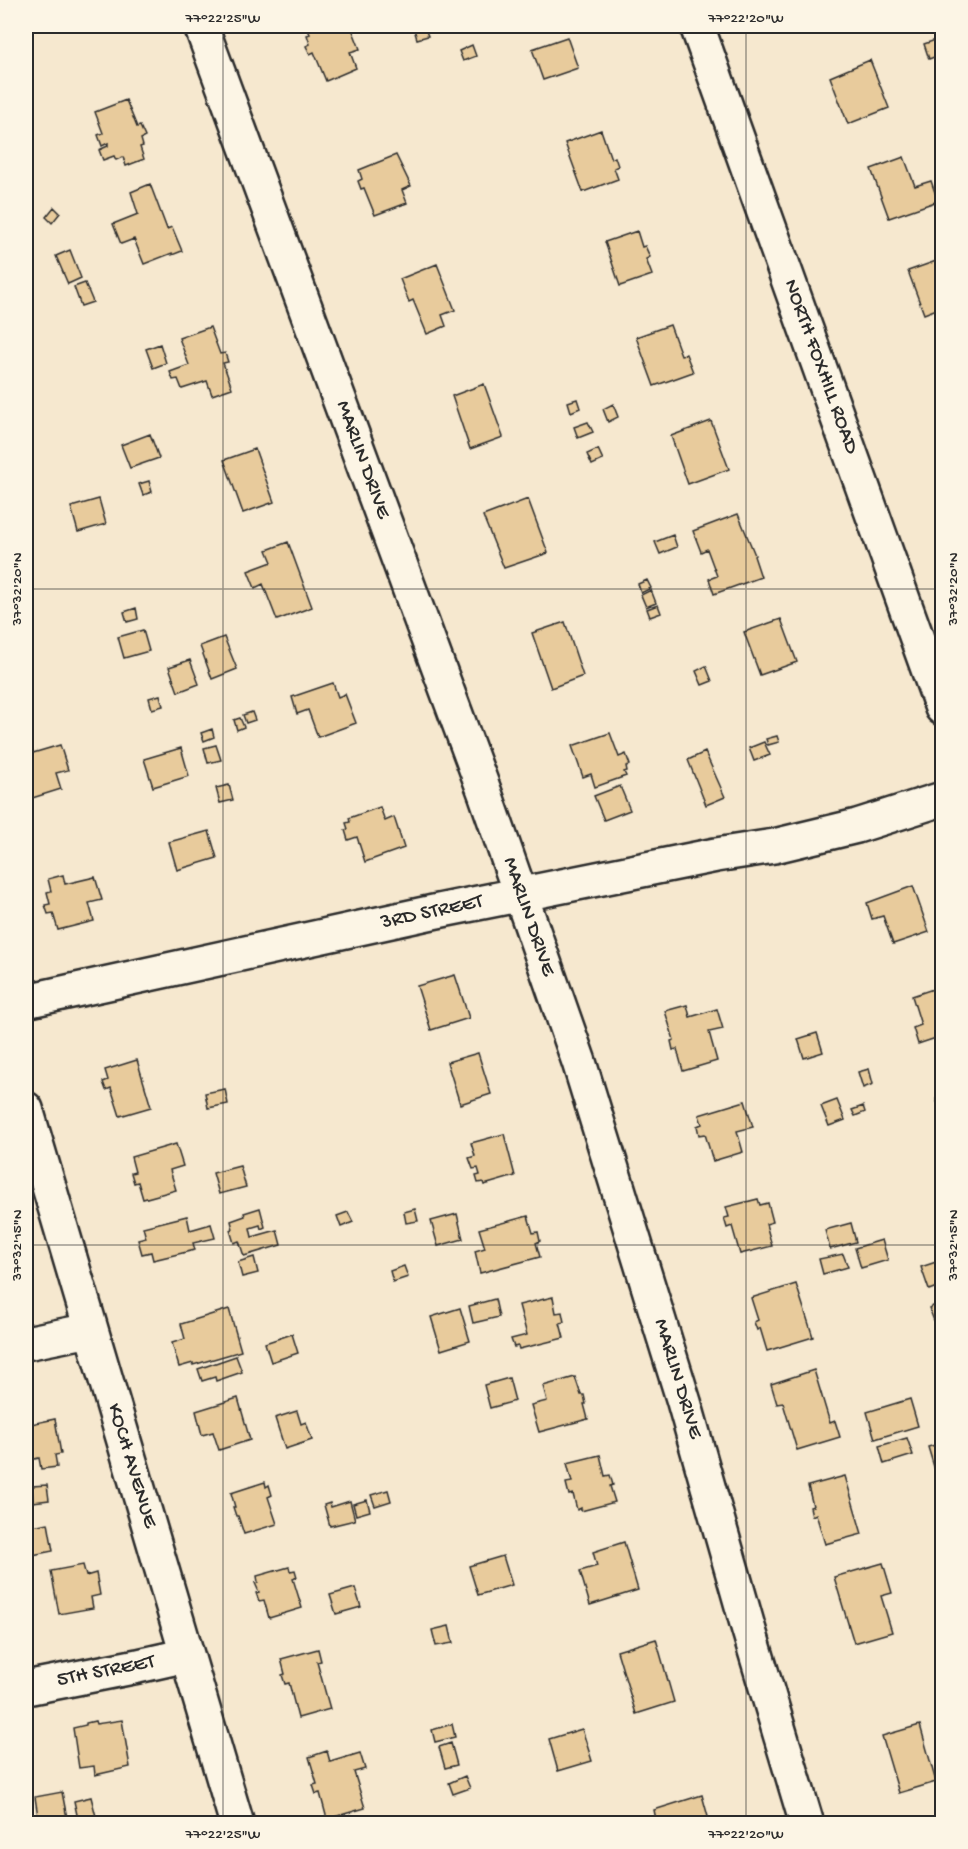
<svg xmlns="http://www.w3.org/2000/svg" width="968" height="1849" font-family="'Gochi Hand',sans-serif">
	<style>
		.building { fill: #e8cb9c; stroke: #2b2b2b; stroke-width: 1.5 }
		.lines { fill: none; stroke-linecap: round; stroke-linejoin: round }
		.minor-casing { stroke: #2b2b2b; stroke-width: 38 }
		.minor { stroke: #fcf5e5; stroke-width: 33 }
		.ticks { fill: none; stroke: #2b2b2b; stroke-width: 1.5; stroke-opacity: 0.45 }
		.labels { text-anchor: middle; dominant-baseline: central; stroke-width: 4.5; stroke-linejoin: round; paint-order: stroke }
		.street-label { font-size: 21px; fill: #2b2b2b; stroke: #fcf5e5 }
		.neatline { fill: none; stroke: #2b2b2b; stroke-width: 2 }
		.ticks-label { font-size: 15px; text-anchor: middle; fill: #2b2b2b }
	</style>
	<rect width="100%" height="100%" fill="#f6e8cf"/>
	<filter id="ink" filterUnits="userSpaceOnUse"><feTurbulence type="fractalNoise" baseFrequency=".0167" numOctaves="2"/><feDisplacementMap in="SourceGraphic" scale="12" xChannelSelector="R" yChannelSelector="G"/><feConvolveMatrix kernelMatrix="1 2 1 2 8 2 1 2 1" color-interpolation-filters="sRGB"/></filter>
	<g filter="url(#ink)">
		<path class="building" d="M 306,26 L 326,26 L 326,27 L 331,26 L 340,27 L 351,26 L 360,49 L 350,52 L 356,68 L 326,81 L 314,52 L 310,54 L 306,46 L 310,44 L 307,35 L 310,34 Z
			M 413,26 L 424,26 L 428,36 L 417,39 Z
			M 567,37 L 578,68 L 543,80 L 532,49 Z
			M 941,38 L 942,54 L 929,59 L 924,44 Z
			M 472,45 L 476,56 L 463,61 L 459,51 Z
			M 870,60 L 889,108 L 848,124 L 830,77 Z
			M 126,100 L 137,127 L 140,126 L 145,137 L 141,139 L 143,146 L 140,147 L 144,159 L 126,166 L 123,157 L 116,160 L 114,156 L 103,160 L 99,150 L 108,146 L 108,143 L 102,146 L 98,135 L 103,133 L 95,112 Z
			M 601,130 L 611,159 L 615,157 L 618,166 L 614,168 L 618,179 L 583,192 L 565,143 Z
			M 396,155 L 411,186 L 402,190 L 407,203 L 375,215 L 364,188 L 361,189 L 358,181 L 362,179 L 359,170 Z
			M 904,157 L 915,186 L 931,181 L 938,201 L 889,218 L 871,169 Z
			M 150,184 L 167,229 L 172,227 L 182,251 L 172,255 L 172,253 L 144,264 L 134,239 L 121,244 L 113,224 L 138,214 L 131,192 Z
			M 54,207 L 60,213 L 52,223 L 46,217 Z
			M 637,231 L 642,247 L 645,246 L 650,257 L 646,259 L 652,275 L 620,286 L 605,242 Z
			M 70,250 L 81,278 L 68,284 L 56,256 Z
			M 939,260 L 942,270 L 942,307 L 924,314 L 908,271 Z
			M 437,264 L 455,310 L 442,315 L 446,326 L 427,334 L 413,300 L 409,302 L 400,279 Z
			M 85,283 L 93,302 L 81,306 L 74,287 Z
			M 670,325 L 681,355 L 686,354 L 693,372 L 654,386 L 636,337 Z
			M 210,327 L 220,354 L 225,353 L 228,362 L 223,363 L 232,388 L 212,395 L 207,381 L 182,389 L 178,379 L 173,380 L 170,372 L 189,365 L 179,338 Z
			M 160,344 L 166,363 L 153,368 L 146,349 Z
			M 484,384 L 503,437 L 470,449 L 452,396 Z
			M 577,399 L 580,408 L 571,412 L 568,402 Z
			M 613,404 L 618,417 L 608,422 L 603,409 Z
			M 711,421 L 729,469 L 688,484 L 671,436 Z
			M 588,422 L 593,432 L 578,438 L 574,427 Z
			M 150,434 L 159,458 L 130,468 L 121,445 Z
			M 255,449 L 274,502 L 243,513 L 224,460 Z
			M 598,449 L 603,460 L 592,465 L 587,454 Z
			M 149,481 L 152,492 L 143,495 L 139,484 Z
			M 99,499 L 106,524 L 78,532 L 71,507 Z
			M 528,499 L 548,553 L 504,568 L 483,516 Z
			M 738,514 L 755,555 L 754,556 L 761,577 L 714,594 L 709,579 L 717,576 L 707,549 L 701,552 L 693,531 Z
			M 673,535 L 677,547 L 660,554 L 655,542 Z
			M 288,542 L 312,607 L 277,620 L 263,584 L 255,588 L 248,571 L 272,562 L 267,550 Z
			M 647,580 L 651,588 L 641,593 L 638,584 Z
			M 651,590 L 656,603 L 646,607 L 641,595 Z
			M 658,605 L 661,613 L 650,617 L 647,609 Z
			M 136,608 L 138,619 L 127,622 L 124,612 Z
			M 781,619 L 797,662 L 760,675 L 744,632 Z
			M 565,622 L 583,676 L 551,688 L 532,633 Z
			M 143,630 L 149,651 L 124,658 L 118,637 Z
			M 224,637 L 237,669 L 212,679 L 200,646 Z
			M 190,660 L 199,684 L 178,692 L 169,667 Z
			M 706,666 L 712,681 L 702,685 L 696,671 Z
			M 333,683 L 338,697 L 345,694 L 356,723 L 318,737 L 308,710 L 297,714 L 292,697 Z
			M 160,695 L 163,706 L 152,709 L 149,698 Z
			M 252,712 L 255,720 L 246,723 L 243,715 Z
			M 240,718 L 244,727 L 237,730 L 234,720 Z
			M 212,729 L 214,737 L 204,741 L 201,733 Z
			M 610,733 L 619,757 L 626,754 L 630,765 L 626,766 L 627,771 L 624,772 L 626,776 L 595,787 L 591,774 L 583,777 L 572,746 Z
			M 777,736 L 779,742 L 768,745 L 766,739 Z
			M 764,742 L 770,755 L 754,761 L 749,748 Z
			M 31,744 L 33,753 L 60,745 L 68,770 L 56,773 L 61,789 L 26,800 L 26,745 Z
			M 216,745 L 221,760 L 208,763 L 204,748 Z
			M 181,748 L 189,776 L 153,787 L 144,759 Z
			M 705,752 L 725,797 L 706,805 L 688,760 Z
			M 229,785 L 233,800 L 220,803 L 216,788 Z
			M 620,786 L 630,810 L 604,820 L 594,796 Z
			M 380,807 L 385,821 L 394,817 L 404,848 L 365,862 L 357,837 L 348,840 L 345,830 L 348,829 L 346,823 L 350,822 L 349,818 Z
			M 209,831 L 217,858 L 177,870 L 169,842 Z
			M 63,875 L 65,884 L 95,877 L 102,900 L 89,903 L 94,921 L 58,930 L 53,913 L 48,914 L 45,905 L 50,904 L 47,892 L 51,891 L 48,879 Z
			M 913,886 L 929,932 L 893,944 L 883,916 L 872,919 L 867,903 Z
			M 455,975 L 469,1018 L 431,1030 L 417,986 Z
			M 942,986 L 942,1036 L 918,1044 L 913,1028 L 921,1025 L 912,996 Z
			M 687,1005 L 690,1017 L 717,1009 L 723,1029 L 709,1032 L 717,1061 L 683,1071 L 677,1049 L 673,1050 L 671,1041 L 674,1040 L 665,1011 Z
			M 817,1033 L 823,1052 L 804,1058 L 798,1039 Z
			M 478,1053 L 491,1094 L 460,1104 L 447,1062 Z
			M 137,1060 L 151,1107 L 120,1116 L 111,1088 L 106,1090 L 103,1082 L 108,1080 L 105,1070 Z
			M 869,1069 L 873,1084 L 863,1088 L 858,1072 Z
			M 225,1089 L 228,1104 L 208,1108 L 205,1093 Z
			M 942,1096 L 942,1114 L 936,1099 Z
			M 837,1100 L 845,1120 L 829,1126 L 821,1106 Z
			M 745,1101 L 753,1127 L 737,1131 L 743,1152 L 713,1161 L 705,1134 L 699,1135 L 697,1126 L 702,1124 L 699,1115 Z
			M 863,1106 L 865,1112 L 855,1116 L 852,1110 Z
			M 504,1134 L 515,1176 L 484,1185 L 483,1182 L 478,1183 L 476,1176 L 480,1175 L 478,1168 L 473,1169 L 469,1158 L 475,1156 L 471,1143 Z
			M 176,1144 L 183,1166 L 170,1170 L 176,1190 L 143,1199 L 138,1182 L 134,1183 L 131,1173 L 135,1172 L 131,1157 Z
			M 240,1166 L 246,1187 L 219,1194 L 213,1173 Z
			M 758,1199 L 760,1205 L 768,1203 L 773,1222 L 766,1224 L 772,1246 L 740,1254 L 732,1226 L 727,1228 L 724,1218 L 729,1217 L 726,1207 Z
			M 260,1208 L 265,1227 L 261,1229 L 260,1225 L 250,1228 L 252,1237 L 277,1230 L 281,1245 L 244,1256 L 239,1241 L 234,1243 L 230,1230 L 233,1229 L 231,1221 L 245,1216 L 244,1213 Z
			M 415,1209 L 418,1221 L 406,1223 L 404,1212 Z
			M 348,1212 L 353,1222 L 341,1227 L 337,1216 Z
			M 457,1214 L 463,1239 L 438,1246 L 431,1221 Z
			M 187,1216 L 190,1230 L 211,1224 L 215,1238 L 193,1243 L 195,1250 L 153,1260 L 151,1252 L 142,1254 L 138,1240 L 146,1238 L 143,1227 Z
			M 528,1216 L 533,1233 L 538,1232 L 540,1241 L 536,1243 L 540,1257 L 480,1273 L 475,1251 L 485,1248 L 479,1229 Z
			M 851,1223 L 856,1242 L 830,1249 L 825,1230 Z
			M 882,1240 L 888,1260 L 861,1268 L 855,1248 Z
			M 843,1254 L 848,1267 L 823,1274 L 819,1259 Z
			M 254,1257 L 258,1273 L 242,1277 L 238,1262 Z
			M 942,1260 L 942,1285 L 929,1290 L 921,1267 Z
			M 404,1266 L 408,1277 L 393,1282 L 390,1271 Z
			M 796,1284 L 813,1337 L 767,1351 L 760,1328 L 757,1330 L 754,1322 L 758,1320 L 751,1298 Z
			M 553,1297 L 556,1313 L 562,1312 L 564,1322 L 560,1323 L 564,1338 L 519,1349 L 518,1346 L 514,1347 L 511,1339 L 527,1335 L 519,1305 Z
			M 495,1299 L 499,1317 L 473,1323 L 469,1306 Z
			M 942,1302 L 942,1331 L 939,1333 L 929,1308 Z
			M 460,1308 L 470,1341 L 441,1350 L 431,1317 Z
			M 229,1309 L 241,1351 L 193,1365 L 193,1363 L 179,1367 L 172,1343 L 185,1339 L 181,1324 Z
			M 292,1334 L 298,1353 L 271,1362 L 265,1343 Z
			M 236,1356 L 242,1372 L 216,1381 L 215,1377 L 202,1381 L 198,1369 Z
			M 814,1370 L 830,1423 L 835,1421 L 840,1437 L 797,1450 L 783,1403 L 777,1404 L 771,1384 Z
			M 575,1377 L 581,1395 L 584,1395 L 586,1404 L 584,1404 L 588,1419 L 539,1432 L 531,1405 L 547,1401 L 543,1386 Z
			M 509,1378 L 515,1401 L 490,1408 L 484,1385 Z
			M 238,1398 L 250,1440 L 219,1450 L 213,1432 L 202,1435 L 196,1411 Z
			M 910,1399 L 918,1426 L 875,1439 L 867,1412 Z
			M 297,1411 L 301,1424 L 306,1422 L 312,1440 L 285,1449 L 275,1418 Z
			M 55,1419 L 61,1454 L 55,1455 L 57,1467 L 41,1469 L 39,1458 L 26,1461 L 26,1425 Z
			M 907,1438 L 913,1455 L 884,1464 L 879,1446 Z
			M 942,1443 L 942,1478 L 938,1480 L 928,1447 Z
			M 600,1455 L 605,1476 L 610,1475 L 613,1485 L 610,1486 L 615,1502 L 581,1511 L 581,1508 L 577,1510 L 573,1494 L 569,1495 L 566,1483 L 572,1482 L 567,1463 Z
			M 845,1476 L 862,1534 L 825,1544 L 816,1514 L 812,1516 L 810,1507 L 813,1506 L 808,1486 Z
			M 265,1482 L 266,1487 L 269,1485 L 272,1495 L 268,1497 L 277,1524 L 244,1534 L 238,1516 L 236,1516 L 233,1507 L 235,1507 L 231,1493 Z
			M 47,1485 L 49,1500 L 33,1502 L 32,1486 Z
			M 388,1490 L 391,1501 L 375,1506 L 371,1495 Z
			M 367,1500 L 370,1511 L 356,1515 L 353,1504 Z
			M 350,1501 L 355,1520 L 330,1526 L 324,1505 L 330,1503 L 331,1507 Z
			M 48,1523 L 53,1551 L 27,1556 L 26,1527 Z
			M 624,1542 L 638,1590 L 590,1605 L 580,1571 L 597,1566 L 593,1552 Z
			M 503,1556 L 512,1585 L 478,1595 L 469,1566 Z
			M 883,1563 L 892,1593 L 881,1596 L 892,1632 L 854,1643 L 834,1577 Z
			M 83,1565 L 86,1576 L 96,1573 L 100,1595 L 91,1597 L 93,1608 L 59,1614 L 51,1571 Z
			M 289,1567 L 290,1571 L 295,1570 L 297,1577 L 293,1579 L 302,1608 L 269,1618 L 264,1600 L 259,1601 L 256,1593 L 259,1592 L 255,1583 L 258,1582 L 257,1576 Z
			M 355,1588 L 361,1607 L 336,1614 L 330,1595 Z
			M 449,1626 L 453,1643 L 436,1646 L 432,1630 Z
			M 656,1639 L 674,1702 L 636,1714 L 617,1651 Z
			M 318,1649 L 321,1661 L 317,1662 L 330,1709 L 298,1718 L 289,1683 L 285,1684 L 282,1675 L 285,1674 L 281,1659 Z
			M 122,1720 L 130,1767 L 95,1775 L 94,1766 L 79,1768 L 73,1728 L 86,1725 L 86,1723 L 95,1721 L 96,1724 Z
			M 452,1724 L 455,1737 L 435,1742 L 432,1730 Z
			M 920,1725 L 936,1782 L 899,1793 L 882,1736 Z
			M 582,1729 L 592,1761 L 558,1771 L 549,1739 Z
			M 451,1743 L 457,1765 L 445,1768 L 439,1747 Z
			M 327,1751 L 330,1762 L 360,1753 L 365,1769 L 354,1772 L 365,1808 L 327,1819 L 320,1793 L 316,1794 L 313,1785 L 317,1784 L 309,1757 Z
			M 465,1776 L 470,1788 L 453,1794 L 449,1783 Z
			M 62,1792 L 67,1818 L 39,1823 L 35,1797 Z
			M 702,1795 L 710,1824 L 657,1824 L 654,1810 Z
			M 91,1797 L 98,1824 L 79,1824 L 74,1801 Z"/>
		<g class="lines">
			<defs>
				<path id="minor" d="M 201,26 L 485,793 L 579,1062 L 684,1402 L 748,1627 L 807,1824
					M 697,26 L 942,708
					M 26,1001 L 433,912 L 716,855 L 774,846 L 857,826 L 942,799
					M 26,1109 L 237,1824
					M 26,1343 L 90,1330
					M 26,1688 L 138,1666 L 187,1655"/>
			</defs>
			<use href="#minor" class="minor-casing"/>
			<use href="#minor" class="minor"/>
		</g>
	</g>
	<path class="ticks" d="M 223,26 L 223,1824M 746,26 L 746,1824M 26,589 L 942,589M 26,1245 L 942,1245"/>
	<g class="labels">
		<g class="street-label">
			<text transform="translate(820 367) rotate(70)">NORTH FOXHILL ROAD</text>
			<text transform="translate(362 460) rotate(70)">MARLIN DRIVE</text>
			<text transform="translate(432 913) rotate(-12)">3RD STREET</text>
			<text transform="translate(528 917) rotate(71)">MARLIN DRIVE</text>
			<text transform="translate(677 1379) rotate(73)">MARLIN DRIVE</text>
			<text transform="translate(131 1466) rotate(73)">KOCH AVENUE</text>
			<text transform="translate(106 1672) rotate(-11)">5TH STREET</text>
		</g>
	</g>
	<rect width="968" height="1849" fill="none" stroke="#fcf5e5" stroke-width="66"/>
	<rect x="33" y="33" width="902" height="1783" class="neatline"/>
	<g class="ticks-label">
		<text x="223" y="22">77°22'25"W</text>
		<text x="746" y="22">77°22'20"W</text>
		<text transform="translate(16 589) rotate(-90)" y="5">37°32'20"N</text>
		<text transform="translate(952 589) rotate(-90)" y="5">37°32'20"N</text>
		<text transform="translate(16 1245) rotate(-90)" y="5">37°32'15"N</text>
		<text transform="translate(952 1245) rotate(-90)" y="5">37°32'15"N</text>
		<text x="223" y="1838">77°22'25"W</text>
		<text x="746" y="1838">77°22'20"W</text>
	</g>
</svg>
